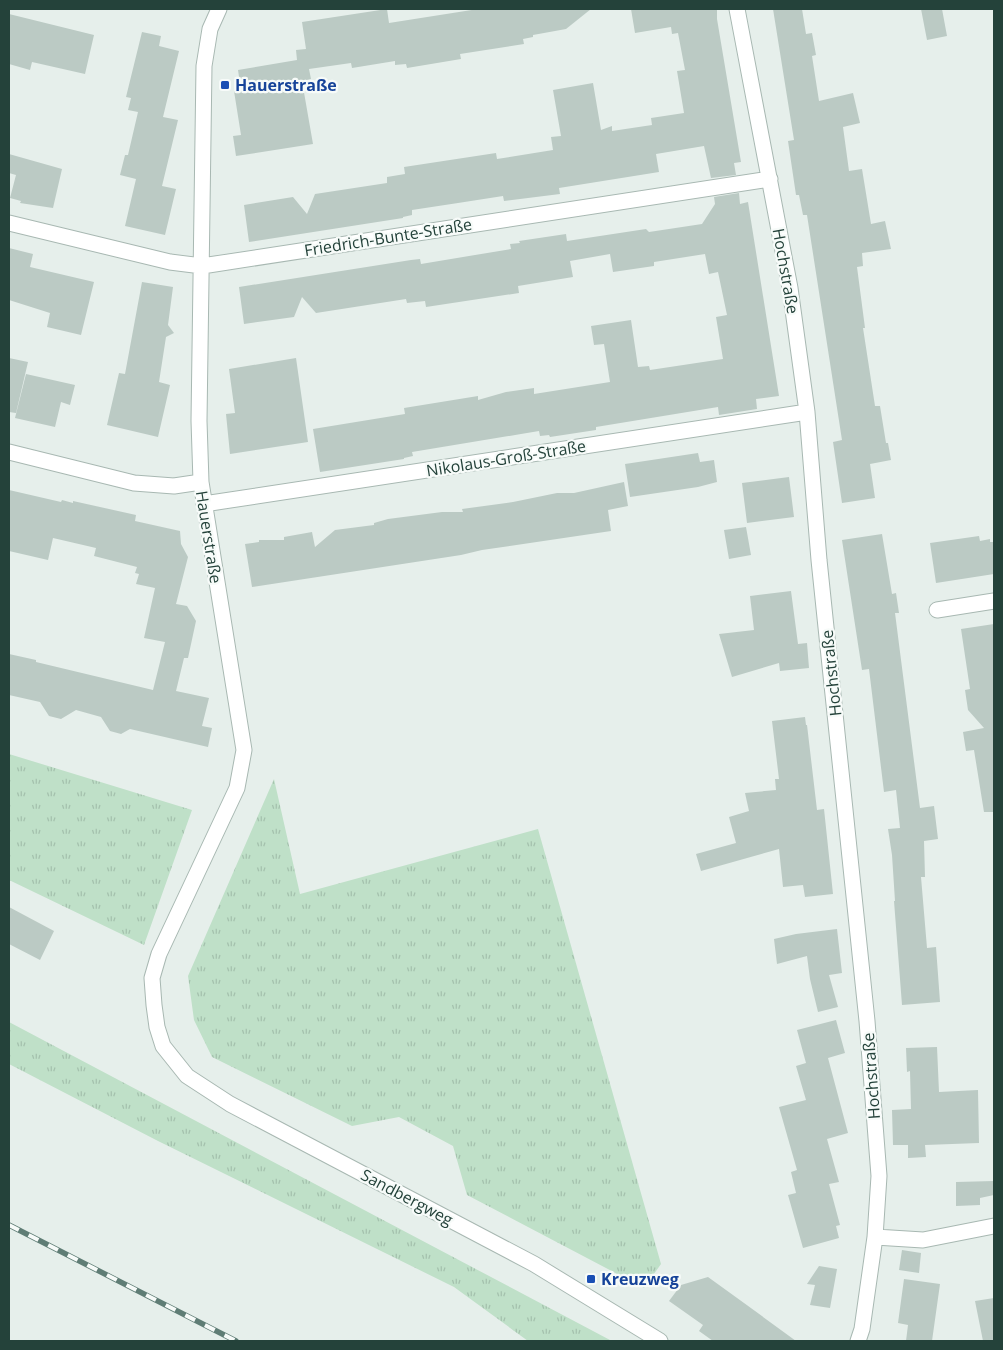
<svg xmlns="http://www.w3.org/2000/svg" width="1003" height="1350" font-family="'Open Sans',sans-serif">
	<style>
		.grass { fill: url(#grass-tufts) }
		.building { fill: #bbcac4 }
		.lines { fill: none; stroke-linecap: round; stroke-linejoin: round }
		.minor-casing { stroke: #a8b8b2; stroke-width: 17 }
		.minor { stroke: #fff; stroke-width: 15 }
		.rail-casing { stroke: #5f7d75; stroke-width: 5.5 }
		.rail { stroke: #f7fbf9; stroke-width: 4; stroke-dasharray: 11; stroke-linecap: butt }
		.transit-dot { fill: #1a4fb4; stroke: #f7fbf9; stroke-width: 2 }
		.labels { text-anchor: middle; dominant-baseline: central; stroke-width: 4.5; stroke-linejoin: round; paint-order: stroke }
		.transit-label { font-size: 16px; font-weight: bold; fill: #164399; stroke: #f7fbf9; text-anchor: start }
		.street-label { font-size: 16px; fill: #24423a; stroke: #f7fbf9 }
	</style>
	<defs>
		<pattern id="grass-tufts" width="24" height="20" patternUnits="userSpaceOnUse" patternTransform="scale(1.25)"><rect width="24" height="20" fill="#bfe0c8"/><path d="M3 7l-1-3M5 7V3M7 7l1-3M15 17l-1-3M17 17v-4M19 17l1-3" fill="none" stroke="#a4c1ad"/></pattern>
	</defs>
	<rect width="100%" height="100%" fill="#e6efeb"/>
	<path class="grass" d="M 9,754 L 192,810 L 144,945 L 9,880 Z
		M 274,779 L 300,894 L 538,829 L 661,1264 L 644,1288 L 467,1195 L 453,1146 L 399,1117 L 352,1126 L 212,1057 L 194,1020 L 188,976 Z
		M 9,1022 L 610,1340 L 611,1341 L 528,1341 L 454,1287 L 158,1141 L 9,1064 Z"/>
	<path class="building" d="M 387,9 L 389,23 L 478,9 L 591,9 L 566,29 L 533,35 L 533,37 L 523,39 L 524,44 L 460,54 L 461,59 L 407,68 L 406,64 L 395,65 L 395,61 L 352,68 L 351,63 L 309,69 L 311,79 L 302,81 L 313,144 L 236,156 L 233,136 L 241,135 L 234,91 L 241,90 L 238,70 L 297,60 L 296,50 L 306,49 L 302,22 Z
		M 631,9 L 717,9 L 717,19 L 741,162 L 734,163 L 736,175 L 711,178 L 704,146 L 656,154 L 659,172 L 559,188 L 560,194 L 504,201 L 503,196 L 458,203 L 412,210 L 412,215 L 403,217 L 403,218 L 249,242 L 244,205 L 293,197 L 307,214 L 315,194 L 387,183 L 387,177 L 405,174 L 404,167 L 496,153 L 497,159 L 553,150 L 551,137 L 561,136 L 553,90 L 593,83 L 601,130 L 612,126 L 612,131 L 652,125 L 651,118 L 684,113 L 677,71 L 685,70 L 678,33 L 672,34 L 671,27 L 635,33 Z
		M 773,9 L 802,9 L 806,34 L 812,33 L 816,55 L 812,56 L 819,101 L 853,93 L 860,123 L 843,127 L 849,171 L 862,169 L 871,224 L 885,221 L 891,249 L 862,253 L 863,266 L 857,267 L 865,328 L 863,328 L 875,406 L 880,406 L 886,443 L 888,443 L 891,460 L 870,464 L 875,498 L 842,503 L 833,442 L 842,440 L 807,215 L 803,215 L 799,195 L 796,195 L 788,141 L 794,140 Z
		M 921,9 L 942,9 L 947,36 L 927,40 Z
		M 9,14 L 94,35 L 85,74 L 32,62 L 30,70 L 9,64 Z
		M 142,32 L 161,36 L 159,46 L 179,51 L 163,117 L 178,120 L 162,186 L 176,189 L 165,235 L 125,226 L 136,179 L 120,175 L 125,155 L 128,155 L 138,112 L 128,110 L 131,98 L 126,97 Z
		M 9,154 L 62,169 L 53,208 L 20,203 L 21,201 L 10,198 L 16,175 L 9,173 Z
		M 739,193 L 740,204 L 748,202 L 779,396 L 756,399 L 757,409 L 719,415 L 718,407 L 596,427 L 596,430 L 550,437 L 549,435 L 540,436 L 539,431 L 521,434 L 412,452 L 413,456 L 404,458 L 404,459 L 320,472 L 313,429 L 405,414 L 404,408 L 478,396 L 478,400 L 506,392 L 534,388 L 534,394 L 610,382 L 604,344 L 594,345 L 591,326 L 631,320 L 638,367 L 649,366 L 650,370 L 723,359 L 716,317 L 727,315 L 718,272 L 709,274 L 705,254 L 654,262 L 654,266 L 613,272 L 610,254 L 570,261 L 573,277 L 518,286 L 519,293 L 426,307 L 425,301 L 407,303 L 406,299 L 316,313 L 302,297 L 294,317 L 244,324 L 239,287 L 411,260 L 420,259 L 421,264 L 511,249 L 510,244 L 520,243 L 519,241 L 566,234 L 567,241 L 646,229 L 649,232 L 702,224 L 715,204 L 714,197 Z
		M 9,248 L 33,254 L 30,267 L 94,282 L 81,335 L 47,327 L 50,313 L 9,300 Z
		M 142,282 L 173,287 L 168,325 L 174,333 L 166,337 L 159,382 L 170,385 L 158,437 L 107,425 L 119,373 L 125,374 Z
		M 9,358 L 28,362 L 16,413 L 9,412 Z
		M 296,358 L 308,442 L 230,454 L 226,414 L 235,413 L 229,369 Z
		M 26,374 L 75,385 L 70,405 L 61,402 L 55,427 L 15,418 Z
		M 698,453 L 700,462 L 714,460 L 717,482 L 698,487 L 630,497 L 625,464 Z
		M 789,477 L 794,517 L 747,523 L 742,483 Z
		M 624,482 L 628,506 L 608,510 L 611,531 L 482,550 L 461,555 L 252,587 L 245,544 L 259,542 L 259,540 L 284,540 L 284,537 L 312,532 L 315,547 L 335,530 L 374,525 L 374,523 L 388,519 L 442,512 L 463,512 L 462,509 L 513,502 L 557,493 L 574,493 Z
		M 9,490 L 61,502 L 62,500 L 73,503 L 73,501 L 136,515 L 135,521 L 180,531 L 181,544 L 188,557 L 176,604 L 187,606 L 196,621 L 188,658 L 184,658 L 176,691 L 209,698 L 202,726 L 212,728 L 208,747 L 130,729 L 121,734 L 110,731 L 101,717 L 76,710 L 61,719 L 49,716 L 40,702 L 9,695 L 9,654 L 36,660 L 36,662 L 153,690 L 165,642 L 144,638 L 155,588 L 136,584 L 139,574 L 135,573 L 137,567 L 94,556 L 96,548 L 53,538 L 48,560 L 9,551 Z
		M 746,527 L 751,555 L 729,559 L 724,530 Z
		M 882,534 L 892,594 L 896,593 L 899,613 L 895,613 L 920,808 L 934,806 L 938,839 L 924,841 L 925,877 L 921,877 L 927,948 L 936,947 L 940,1002 L 902,1005 L 894,901 L 895,901 L 892,855 L 888,829 L 900,828 L 896,790 L 884,792 L 869,669 L 862,670 L 842,540 Z
		M 979,536 L 980,541 L 990,539 L 990,542 L 994,542 L 994,574 L 936,583 L 930,543 Z
		M 791,591 L 798,644 L 807,643 L 809,668 L 780,671 L 779,663 L 732,677 L 719,634 L 754,630 L 750,596 Z
		M 994,624 L 994,812 L 984,812 L 974,750 L 966,751 L 963,732 L 984,728 L 968,710 L 965,690 L 970,689 L 961,629 Z
		M 805,717 L 806,725 L 807,725 L 817,810 L 824,809 L 833,894 L 805,897 L 803,885 L 783,887 L 779,849 L 701,871 L 696,854 L 736,843 L 729,817 L 749,811 L 745,793 L 776,790 L 775,779 L 779,779 L 772,721 Z
		M 9,907 L 54,931 L 40,960 L 9,944 Z
		M 837,929 L 842,973 L 829,975 L 838,1007 L 818,1012 L 810,979 L 807,956 L 777,964 L 774,939 L 796,934 Z
		M 836,1020 L 845,1053 L 828,1058 L 848,1133 L 827,1139 L 839,1182 L 829,1184 L 840,1225 L 836,1226 L 839,1238 L 803,1248 L 788,1195 L 796,1193 L 791,1172 L 797,1170 L 779,1107 L 806,1100 L 796,1066 L 806,1063 L 797,1030 Z
		M 937,1047 L 939,1092 L 978,1090 L 979,1143 L 925,1145 L 926,1157 L 908,1158 L 908,1145 L 893,1145 L 892,1110 L 911,1109 L 910,1071 L 907,1072 L 906,1048 Z
		M 994,1181 L 994,1195 L 980,1198 L 980,1205 L 956,1206 L 956,1182 Z
		M 902,1250 L 921,1253 L 919,1273 L 899,1270 Z
		M 819,1266 L 837,1269 L 830,1308 L 810,1305 L 815,1285 L 807,1284 Z
		M 708,1277 L 744,1303 L 796,1341 L 713,1341 L 699,1331 L 703,1325 L 669,1301 L 681,1285 Z
		M 904,1279 L 940,1284 L 932,1341 L 906,1341 L 908,1325 L 898,1323 Z
		M 994,1298 L 994,1341 L 983,1341 L 975,1301 Z"/>
	<g class="lines">
		<defs>
			<path id="minor" d="M 219,9 L 210,29 L 204,66 L 199,421 L 201,482 L 244,750 L 237,788 L 159,954 L 152,978 L 154,1005 L 157,1027 L 163,1046 L 187,1076 L 230,1104 L 534,1264 L 660,1341
				M 737,9 L 790,288 L 807,412 L 819,560 L 867,1021 L 879,1176 L 875,1237 L 862,1329 L 858,1341
				M 9,223 L 170,262 L 202,266 L 770,179
				M 9,452 L 134,483 L 174,486 L 201,482
				M 204,504 L 807,412
				M 937,610 L 994,601
				M 875,1237 L 923,1240 L 994,1226"/>
		</defs>
		<use href="#minor" class="minor-casing"/>
		<use href="#minor" class="minor"/>
		<defs>
			<path id="rail" d="M 9,1225 L 236,1341"/>
		</defs>
		<use href="#rail" class="rail-casing"/>
		<use href="#rail" class="rail"/>
	</g>
	<g class="transit-dot">
		<rect x="220" y="80" width="10" height="10" rx="2.5"/>
		<rect x="586" y="1274" width="10" height="10" rx="2.5"/>
	</g>
	<g class="labels">
		<g class="transit-label">
			<text x="235" y="85">Hauerstraße</text>
			<text x="601" y="1279">Kreuzweg</text>
		</g>
		<g class="street-label">
			<text transform="translate(388 237) rotate(-9)">Friedrich-Bunte-Straße</text>
			<text transform="translate(786 271) rotate(80)">Hochstraße</text>
			<text transform="translate(506 458) rotate(-9)">Nikolaus-Groß-Straße</text>
			<text transform="translate(209 537) rotate(81)">Hauerstraße</text>
			<text transform="translate(831 673) rotate(-96)">Hochstraße</text>
			<text transform="translate(871 1076) rotate(-94)">Hochstraße</text>
			<text transform="translate(407 1197) rotate(28)">Sandbergweg</text>
		</g>
	</g>
	<rect width="1003" height="1350" fill="none" stroke="#24423a" stroke-width="20"/>
</svg>
